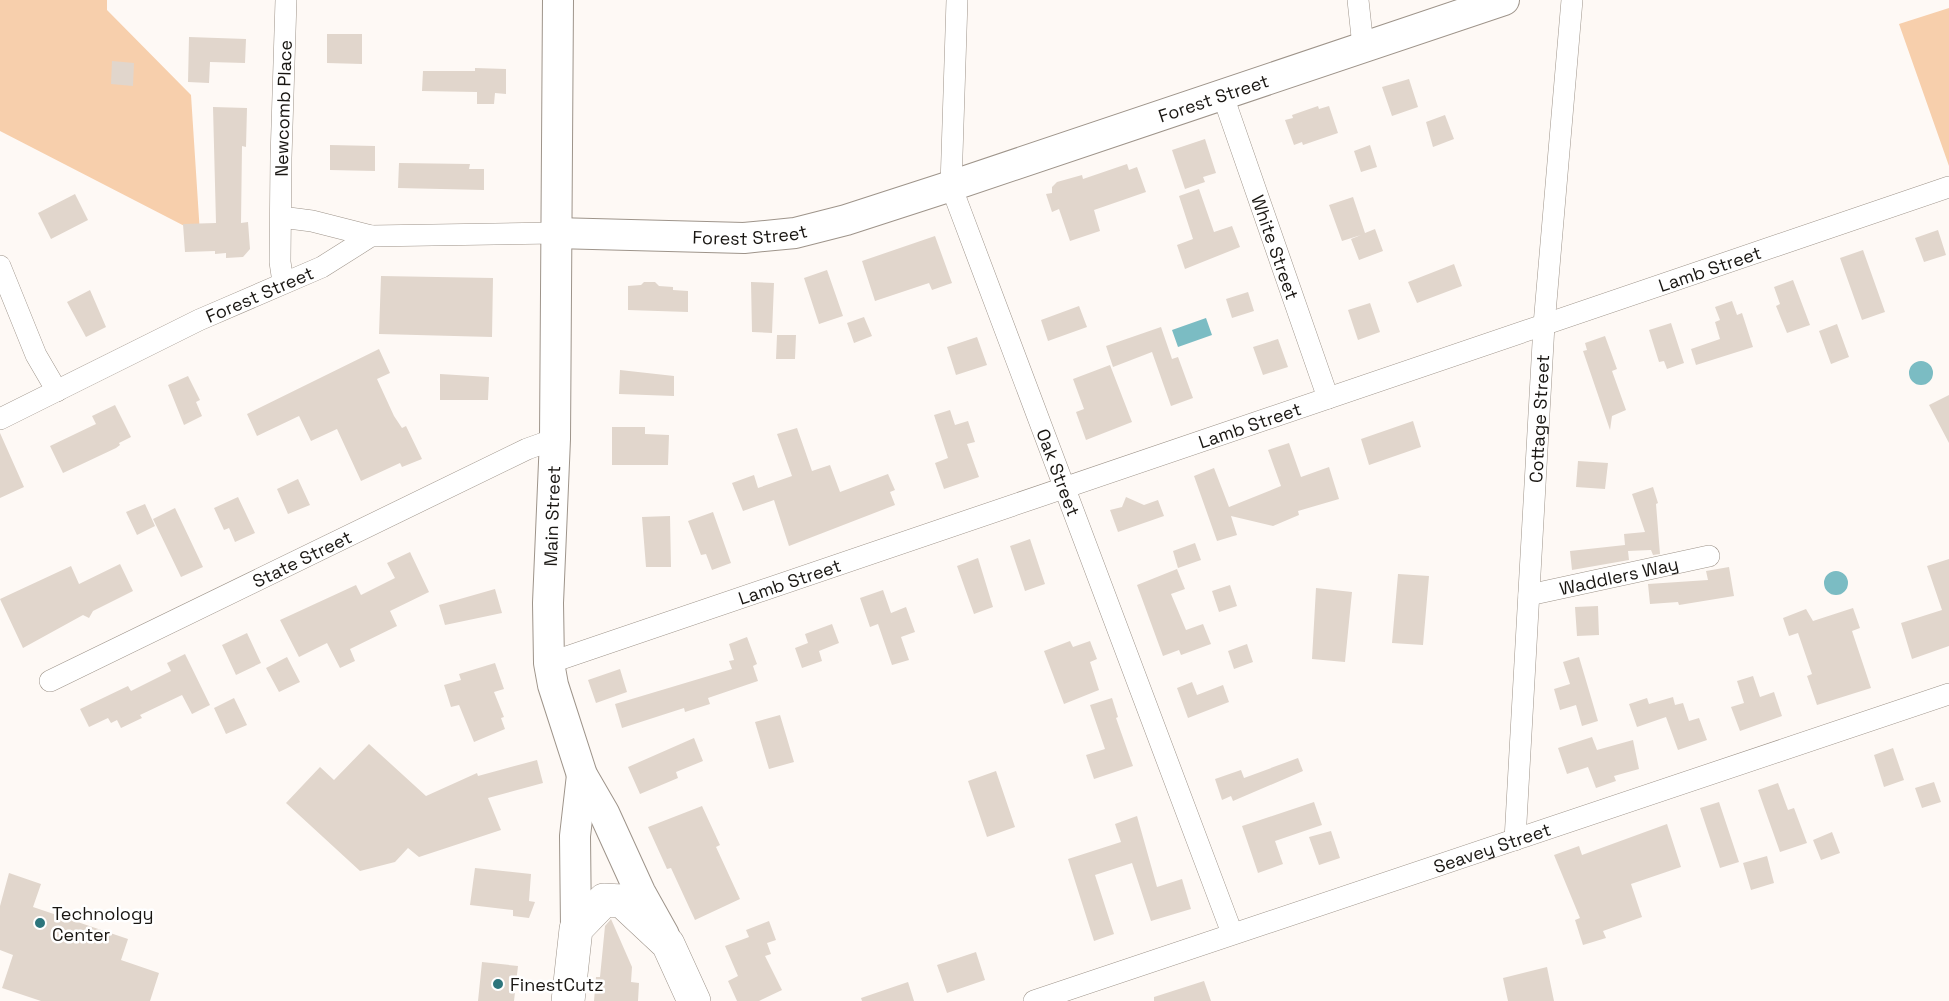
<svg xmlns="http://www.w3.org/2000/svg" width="1949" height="1001" font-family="'Space Grotesk',sans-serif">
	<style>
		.green { fill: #f7cfac }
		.water { fill: #7bbcc3 }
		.building { fill: #e1d6cc }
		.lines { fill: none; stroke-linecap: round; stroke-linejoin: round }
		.street-casing { stroke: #9e948a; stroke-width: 22 }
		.secondary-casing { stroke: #9e948a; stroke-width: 32 }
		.primary-casing { stroke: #9e948a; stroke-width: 34 }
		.street { stroke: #fff; stroke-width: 21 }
		.secondary { stroke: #fff; stroke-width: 30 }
		.primary { stroke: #fff; stroke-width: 33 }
		.poi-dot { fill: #2c757c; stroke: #fff; stroke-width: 2 }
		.labels { text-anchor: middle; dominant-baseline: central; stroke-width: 5; stroke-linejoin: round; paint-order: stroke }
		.street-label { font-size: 18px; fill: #191612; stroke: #fff }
		.poi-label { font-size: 18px; fill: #191612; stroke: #fff; text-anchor: start }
	</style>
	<rect width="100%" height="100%" fill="#fef9f5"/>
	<path class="green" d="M 0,0 L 107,0 L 107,10 L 191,95 L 200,234 L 0,131 Z
		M 1949,8 L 1949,166 L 1899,24 Z"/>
	<path class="water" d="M 1206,318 L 1212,335 L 1178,347 L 1172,330 Z
		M1909 373a12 12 0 1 1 24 0a12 12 0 1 1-24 0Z
		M1824 583a12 12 0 1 1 24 0a12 12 0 1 1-24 0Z"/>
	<path class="building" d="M 327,34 L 362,34 L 362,64 L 327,63 Z
		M 189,37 L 246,39 L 245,63 L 210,62 L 209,83 L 188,82 Z
		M 112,61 L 134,63 L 133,86 L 111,84 Z
		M 475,68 L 506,69 L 506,94 L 495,93 L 494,104 L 477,104 L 477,92 L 422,91 L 423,71 L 475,71 Z
		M 1409,79 L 1418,107 L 1392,116 L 1382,87 Z
		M 1318,106 L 1319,109 L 1329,106 L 1338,133 L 1303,145 L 1302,142 L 1294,145 L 1285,120 L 1293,118 L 1292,115 Z
		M 213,107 L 247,108 L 246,147 L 242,146 L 241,223 L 248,222 L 250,249 L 243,257 L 226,258 L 226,253 L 215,254 L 215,251 L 185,252 L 183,224 L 216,223 Z
		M 1445,115 L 1454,139 L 1433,147 L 1426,122 Z
		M 1205,139 L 1216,173 L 1203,177 L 1205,182 L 1185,189 L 1172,150 Z
		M 330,145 L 375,146 L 375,171 L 330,170 Z
		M 1370,145 L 1377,167 L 1361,172 L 1354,151 Z
		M 399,163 L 470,164 L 469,169 L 484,169 L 484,190 L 398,188 Z
		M 1127,164 L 1129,170 L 1137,167 L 1146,192 L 1094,210 L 1100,231 L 1070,241 L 1059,209 L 1052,212 L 1046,194 L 1052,193 L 1052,187 L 1057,182 L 1082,175 L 1083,179 Z
		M 1199,189 L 1214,232 L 1232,226 L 1240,247 L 1185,269 L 1177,245 L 1193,239 L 1179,196 Z
		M 75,194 L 88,220 L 51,239 L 38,213 Z
		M 1353,197 L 1365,233 L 1375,229 L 1383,251 L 1359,260 L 1351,239 L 1361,235 L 1342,241 L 1329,205 Z
		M 1938,230 L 1946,255 L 1924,262 L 1915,238 Z
		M 935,236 L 952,283 L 932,290 L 929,283 L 875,301 L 862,261 Z
		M 1863,250 L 1885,312 L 1862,320 L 1840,258 Z
		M 1454,264 L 1462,286 L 1417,303 L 1408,282 Z
		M 827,270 L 843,316 L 819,324 L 804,278 Z
		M 381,276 L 493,278 L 492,337 L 379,334 Z
		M 1793,280 L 1810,325 L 1787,333 L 1776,306 L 1780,304 L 1774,287 Z
		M 644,282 L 655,282 L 659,286 L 673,287 L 673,290 L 688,291 L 688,312 L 628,310 L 628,286 L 641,285 Z
		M 751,282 L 774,283 L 772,333 L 752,332 Z
		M 90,290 L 106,327 L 86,337 L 67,302 Z
		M 1248,292 L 1254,311 L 1232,318 L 1226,299 Z
		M 1732,301 L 1737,315 L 1742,313 L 1753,347 L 1696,365 L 1691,349 L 1720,339 L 1715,322 L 1720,320 L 1715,307 Z
		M 1370,303 L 1380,332 L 1358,340 L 1348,310 Z
		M 1079,306 L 1087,327 L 1048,341 L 1041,320 Z
		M 864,317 L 872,336 L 854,343 L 847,323 Z
		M 1671,323 L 1684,363 L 1667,369 L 1664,361 L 1659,362 L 1649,330 Z
		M 1837,324 L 1849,357 L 1831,364 L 1819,331 Z
		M 1161,327 L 1172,359 L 1178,357 L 1193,398 L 1171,406 L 1152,352 L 1113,367 L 1106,346 Z
		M 777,335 L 796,335 L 795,359 L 776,359 Z
		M 1605,336 L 1617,369 L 1612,371 L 1626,410 L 1612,416 L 1610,430 L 1583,351 L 1587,350 L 1585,343 Z
		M 977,337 L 987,365 L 956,375 L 947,347 Z
		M 1278,339 L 1288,367 L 1263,375 L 1253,347 Z
		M 379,349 L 390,373 L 377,379 L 394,416 L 402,428 L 406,426 L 422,459 L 402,467 L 400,463 L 361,481 L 337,429 L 311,441 L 299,416 L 257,436 L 247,414 Z
		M 1110,365 L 1132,422 L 1086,440 L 1076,412 L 1084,409 L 1073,379 Z
		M 620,370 L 674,376 L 674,396 L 619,394 Z
		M 440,374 L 489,377 L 488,400 L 440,400 Z
		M 188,376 L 200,400 L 196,402 L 202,416 L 184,425 L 168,385 Z
		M 1949,395 L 1949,443 L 1929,405 Z
		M 115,405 L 131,437 L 119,443 L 120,445 L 116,448 L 63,473 L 50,446 L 96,424 L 92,416 Z
		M 950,410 L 955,425 L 968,421 L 975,442 L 967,444 L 979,477 L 944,489 L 935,463 L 948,458 L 934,415 Z
		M 1413,421 L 1421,447 L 1369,465 L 1361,439 Z
		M 612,427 L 645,427 L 645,434 L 669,435 L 668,465 L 612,465 Z
		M 797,428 L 812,471 L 830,465 L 840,492 L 888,474 L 895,490 L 890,492 L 895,505 L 789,546 L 774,500 L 743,511 L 732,483 L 754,475 L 758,488 L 792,476 L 777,434 Z
		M 0,433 L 24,487 L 0,498 Z
		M 1289,443 L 1301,477 L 1329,467 L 1339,499 L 1298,511 L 1299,515 L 1273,526 L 1231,516 L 1237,535 L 1217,541 L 1194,476 L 1214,468 L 1229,507 L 1281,486 L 1268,450 Z
		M 1578,461 L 1608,463 L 1605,489 L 1576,487 Z
		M 298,479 L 310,505 L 288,514 L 277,489 Z
		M 1653,487 L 1658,503 L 1656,504 L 1660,554 L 1653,555 L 1651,550 L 1628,551 L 1629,560 L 1572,570 L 1570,551 L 1625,545 L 1624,534 L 1645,532 L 1632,494 Z
		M 238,497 L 255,533 L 235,542 L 229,528 L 224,530 L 214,508 Z
		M 1126,497 L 1144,505 L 1158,500 L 1164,516 L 1118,532 L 1110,510 L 1122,507 Z
		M 145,504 L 155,526 L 137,535 L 126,512 Z
		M 175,508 L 203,567 L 181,577 L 153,519 Z
		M 713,512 L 731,563 L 712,570 L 706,554 L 701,555 L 688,521 Z
		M 670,516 L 671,567 L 646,567 L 642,517 Z
		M 1030,539 L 1045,584 L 1025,591 L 1010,546 Z
		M 1195,543 L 1201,560 L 1178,568 L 1173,551 Z
		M 410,552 L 429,592 L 390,611 L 397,626 L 350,649 L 355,661 L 340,668 L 327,643 L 299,657 L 280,620 L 356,585 L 361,595 L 395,578 L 387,563 Z
		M 978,558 L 993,607 L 974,614 L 957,566 Z
		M 1949,559 L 1949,646 L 1912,659 L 1901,623 L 1942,610 L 1927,566 Z
		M 120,564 L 133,591 L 93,611 L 89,618 L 83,615 L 23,648 L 0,599 L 71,566 L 79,584 Z
		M 1729,567 L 1734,596 L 1679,605 L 1678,602 L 1650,604 L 1648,584 L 1708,580 L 1706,571 Z
		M 1177,569 L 1185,589 L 1171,594 L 1186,630 L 1203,624 L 1211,644 L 1181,655 L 1179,650 L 1163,656 L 1137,585 Z
		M 1398,574 L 1429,576 L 1423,645 L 1392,643 Z
		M 1230,585 L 1237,606 L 1219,612 L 1212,591 Z
		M 1316,588 L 1352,592 L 1345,662 L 1312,659 Z
		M 495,589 L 502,613 L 445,625 L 439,605 Z
		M 883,590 L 891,613 L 906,607 L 915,632 L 901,637 L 909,660 L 892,665 L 878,624 L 870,627 L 860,598 Z
		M 1598,606 L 1599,635 L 1577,636 L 1575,607 Z
		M 1853,608 L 1860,628 L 1852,631 L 1871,688 L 1817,705 L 1807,676 L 1812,674 L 1798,633 L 1789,636 L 1783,618 L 1806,609 L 1813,621 Z
		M 832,624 L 839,643 L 819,651 L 822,661 L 802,668 L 795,648 L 808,643 L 805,634 Z
		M 247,633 L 261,663 L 236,675 L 222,645 Z
		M 747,637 L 757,664 L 753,666 L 758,681 L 708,698 L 710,704 L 685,712 L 684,708 L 622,728 L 615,704 L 732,669 L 729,661 L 734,660 L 729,644 Z
		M 1070,641 L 1073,647 L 1090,641 L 1097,659 L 1090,662 L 1099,690 L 1064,704 L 1044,651 Z
		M 1247,644 L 1253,662 L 1234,669 L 1228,651 Z
		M 185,654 L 210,705 L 192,714 L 182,695 L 140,715 L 142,718 L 121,728 L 117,720 L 111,723 L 108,718 L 89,727 L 80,709 L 128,686 L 131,691 L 171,671 L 167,663 Z
		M 287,657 L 300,682 L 279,692 L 266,668 Z
		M 1579,657 L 1598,721 L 1582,726 L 1576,705 L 1560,710 L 1554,689 L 1570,684 L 1563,662 Z
		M 495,663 L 504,689 L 494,692 L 504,717 L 501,718 L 505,729 L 474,742 L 459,705 L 451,707 L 444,685 L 461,680 L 459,674 Z
		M 620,669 L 627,692 L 596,703 L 588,680 Z
		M 1753,676 L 1760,697 L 1774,692 L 1782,716 L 1740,731 L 1731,707 L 1744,703 L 1737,681 Z
		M 1192,682 L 1197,695 L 1223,685 L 1229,702 L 1188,718 L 1177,688 Z
		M 1673,697 L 1675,705 L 1683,703 L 1689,721 L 1699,718 L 1707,740 L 1678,750 L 1666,717 L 1637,727 L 1629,704 L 1647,698 L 1649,704 Z
		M 234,698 L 247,725 L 226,734 L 214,708 Z
		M 1112,698 L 1118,717 L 1116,718 L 1133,766 L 1094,779 L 1086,755 L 1105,749 L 1090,705 Z
		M 780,715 L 794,762 L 769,769 L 755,722 Z
		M 1592,737 L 1597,750 L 1633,740 L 1639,769 L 1614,776 L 1616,781 L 1596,788 L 1588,767 L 1567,774 L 1558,748 Z
		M 694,738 L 703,761 L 676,772 L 678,778 L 640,794 L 628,767 Z
		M 369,744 L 426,796 L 477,773 L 478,776 L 537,760 L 543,783 L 488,798 L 501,830 L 419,857 L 408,848 L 395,862 L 360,871 L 286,803 L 320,767 L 334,780 Z
		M 1893,748 L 1904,780 L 1884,787 L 1874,755 Z
		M 1298,758 L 1303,771 L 1233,801 L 1231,796 L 1222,800 L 1215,779 L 1241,770 L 1244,778 Z
		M 996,771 L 1015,827 L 987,837 L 968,781 Z
		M 1934,782 L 1941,802 L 1922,808 L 1915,788 Z
		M 1778,783 L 1788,810 L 1794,808 L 1807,843 L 1780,852 L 1758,790 Z
		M 1314,802 L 1322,825 L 1275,841 L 1283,864 L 1258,873 L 1242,826 Z
		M 1719,802 L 1739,862 L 1720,868 L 1700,808 Z
		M 702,806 L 720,845 L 716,847 L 740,899 L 695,920 L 671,868 L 667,869 L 648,827 Z
		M 1137,816 L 1157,887 L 1182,879 L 1191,909 L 1151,921 L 1132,863 L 1095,875 L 1114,934 L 1094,941 L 1068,859 L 1121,842 L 1115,824 Z
		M 1667,824 L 1681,867 L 1631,884 L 1642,917 L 1603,931 L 1606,938 L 1583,945 L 1575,920 L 1580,918 L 1554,855 L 1579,846 L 1582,855 Z
		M 1331,831 L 1340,858 L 1319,865 L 1309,837 Z
		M 1832,832 L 1840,853 L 1821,860 L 1813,840 Z
		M 1767,856 L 1774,883 L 1751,890 L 1743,863 Z
		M 475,868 L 531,874 L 529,901 L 535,902 L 529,918 L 513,916 L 513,910 L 470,905 Z
		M 9,873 L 41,884 L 33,907 L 128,939 L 121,960 L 159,973 L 150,1001 L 41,1001 L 2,988 L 13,955 L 0,950 L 0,906 Z
		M 611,919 L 632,967 L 631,982 L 639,983 L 638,1001 L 594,1001 L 596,977 L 600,977 L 605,926 Z
		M 769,921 L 776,940 L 767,943 L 771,954 L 765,956 L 782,990 L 759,1001 L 737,1001 L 728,981 L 738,976 L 725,946 L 749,937 L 746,930 Z
		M 976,952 L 985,980 L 947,993 L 937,965 Z
		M 482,962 L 518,966 L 514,1001 L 478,1001 Z
		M 1547,967 L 1554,1001 L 1508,1001 L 1503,978 Z
		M 1204,981 L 1211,1001 L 1154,1001 L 1154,997 Z
		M 908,982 L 914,1001 L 862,1001 L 861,998 Z"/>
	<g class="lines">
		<defs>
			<g id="street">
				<path id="s1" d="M 957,0 L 951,186 L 1232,933"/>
				<path d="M 1358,0 L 1363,46"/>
				<path id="s2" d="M 1223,96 L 1328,398"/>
				<path d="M 281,217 L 312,221 L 371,236"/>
				<path d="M 0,266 L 36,355 L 57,391"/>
				<path id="s3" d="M 283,282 L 280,262 L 281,158 L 286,0"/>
				<path id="s4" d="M 0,419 L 199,320 L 322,267 L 371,236 L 555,233"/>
				<path id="s5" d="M 1529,595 L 1709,556"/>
				<path id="s6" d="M 549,663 L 1949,187"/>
				<path id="s7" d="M 50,681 L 527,449 L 555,439"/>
				<path id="s8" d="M 1515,840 L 1544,325 L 1572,0"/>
				<path id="s9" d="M 1034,1001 L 1949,694"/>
			</g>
			<g id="secondary">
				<path d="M 558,0 L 555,439 L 548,603 L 549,663 L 553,685 L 582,775 L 604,813 L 640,892 L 664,935"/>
				<path id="s10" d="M 555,233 L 744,238 L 795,233 L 846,220 L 951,186 L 1504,0"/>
				<path d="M 576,929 L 575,836 L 582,775"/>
			</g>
			<path id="primary" d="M 568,1001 L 576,929 L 604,900 L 622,901 L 668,944 L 694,1001"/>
		</defs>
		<use href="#street" class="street-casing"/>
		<use href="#secondary" class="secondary-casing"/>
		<use href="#primary" class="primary-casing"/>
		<use href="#street" class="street"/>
		<use href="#secondary" class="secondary"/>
		<use href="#primary" class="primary"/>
	</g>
	<g class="poi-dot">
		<circle cx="40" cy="923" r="6"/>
		<circle cx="498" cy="984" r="6"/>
	</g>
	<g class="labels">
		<g class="street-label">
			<text stroke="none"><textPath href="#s10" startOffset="680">Forest Street</textPath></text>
			<text stroke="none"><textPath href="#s3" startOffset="174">Newcomb Place</textPath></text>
			<text stroke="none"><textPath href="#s10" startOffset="195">Forest Street</textPath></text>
			<text stroke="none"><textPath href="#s2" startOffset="160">White Street</textPath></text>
			<text stroke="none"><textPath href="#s6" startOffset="1226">Lamb Street</textPath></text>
			<text stroke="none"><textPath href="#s4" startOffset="288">Forest Street</textPath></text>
			<text stroke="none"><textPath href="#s8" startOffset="422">Cottage Street</textPath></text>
			<text stroke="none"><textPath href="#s6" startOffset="740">Lamb Street</textPath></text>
			<text stroke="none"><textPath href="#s1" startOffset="492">Oak Street</textPath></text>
			<text transform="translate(552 516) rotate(-88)">Main Street</text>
			<text stroke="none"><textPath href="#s7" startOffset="280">State Street</textPath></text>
			<text stroke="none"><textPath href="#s5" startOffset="92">Waddlers Way</textPath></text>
			<text stroke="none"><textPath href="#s6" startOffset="254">Lamb Street</textPath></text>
			<text stroke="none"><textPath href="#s9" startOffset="483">Seavey Street</textPath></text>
		</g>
		<g class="poi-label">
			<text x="52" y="913">Technology<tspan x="52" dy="21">Center</tspan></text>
			<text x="510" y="984">FinestCutz</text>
		</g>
	</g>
</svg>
